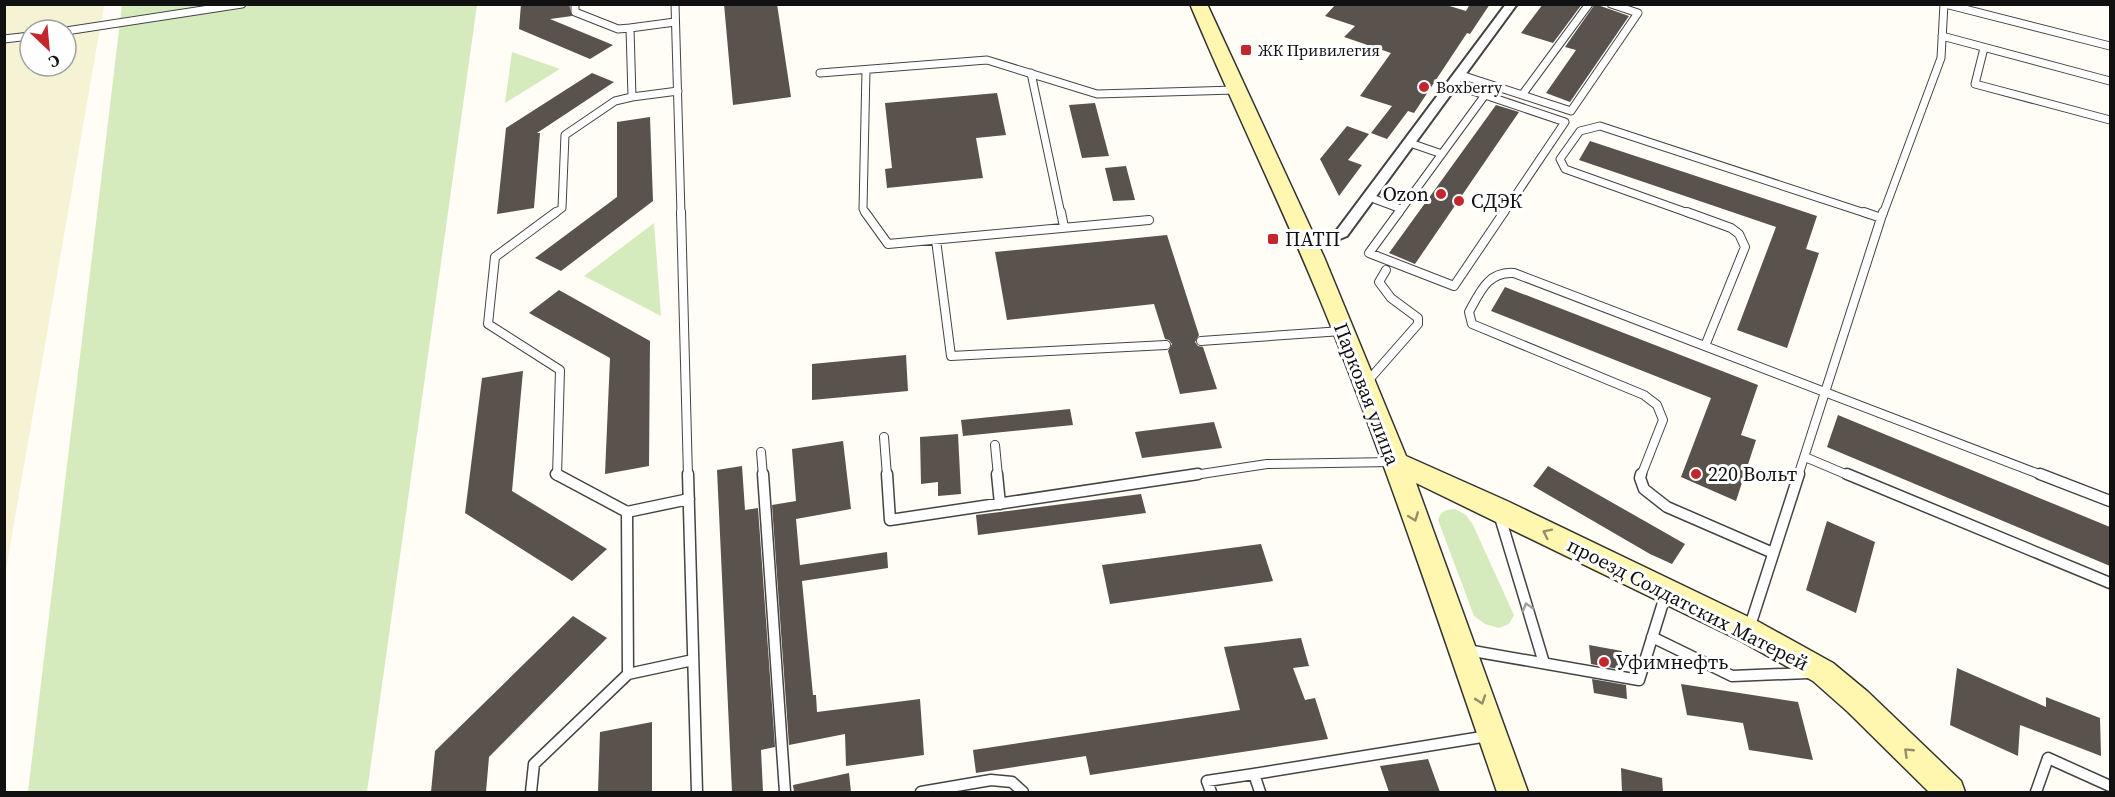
<svg xmlns="http://www.w3.org/2000/svg" width="2115" height="797" font-family="'Source Serif 4',serif">
	<style>
		.farmland { fill: #f6f3d4; fill-rule: evenodd }
		.green { fill: #d5ebbd }
		.building { fill: #5a524d }
		.lines { fill: none; stroke-linecap: round; stroke-linejoin: round }
		.service-far2-casing { stroke: #444; stroke-width: 9 }
		.service-far1-casing { stroke: #444; stroke-width: 10 }
		.service-casing { stroke: #444; stroke-width: 13 }
		.minor-casing { stroke: #444; stroke-width: 4 }
		.secondary-casing { stroke: #333; stroke-width: 3 }
		.service-far2 { stroke: #fff; stroke-width: 7 }
		.service-far1 { stroke: #fff; stroke-width: 8 }
		.service { stroke: #fff; stroke-width: 10 }
		.minor { fill: #fff; fill-rule: evenodd }
		.secondary { fill: #fff6b0; fill-rule: evenodd }
		.oneway { stroke: #948f68 }
		.oneway2 { stroke: #a0a0a0 }
		.poi-dot { fill: #c4262e; stroke: #fff; stroke-width: 2 }
		.labels { text-anchor: middle; dominant-baseline: central; stroke-width: 6; stroke-linejoin: round; paint-order: stroke }
		.far-poi-label { font-size: 16px; fill: #111; stroke: #fff; text-anchor: start }
		.poi-label { font-size: 20px; fill: #111; stroke: #fff; text-anchor: start }
		.street-label { font-size: 20px; fill: #111; stroke: #fff }
	</style>
	<rect width="100%" height="100%" fill="#fffdf5"/>
	<path class="farmland" d="M 5,5 L 104,5 L 5,575 ZM 30,30 L 66,30 L 66,66 L 30,66 Z"/>
	<path class="green" d="M 122,5 L 477,5 L 367,792 L 28,792 Z
		M 512,52 L 560,69 L 505,103 Z
		M 654,223 L 661,316 L 584,276 Z
		M 1455,509 L 1466,515 L 1473,525 L 1514,615 L 1509,624 L 1499,628 L 1485,624 L 1474,616 L 1438,520 C 1441,510 1446,510 1455,509 Z"/>
	<path class="building" d="M 521,4 L 569,4 L 572,16 L 550,19 L 613,45 L 590,59 L 519,29 Z
		M 724,4 L 777,4 L 791,97 L 733,105 Z
		M 1336,4 L 1443,4 L 1466,11 L 1470,4 L 1490,4 L 1470,34 L 1467,33 L 1414,113 L 1408,111 L 1387,139 L 1371,133 L 1392,106 L 1360,96 L 1391,53 L 1344,37 L 1355,26 L 1325,16 Z
		M 1543,4 L 1582,4 L 1553,43 L 1521,33 Z
		M 1595,4 L 1629,16 L 1570,102 L 1546,93 L 1576,50 L 1565,47 Z
		M 592,73 L 614,82 L 537,133 L 540,133 L 534,208 L 497,214 L 506,128 Z
		M 997,93 L 1006,135 L 976,138 L 983,178 L 887,188 L 885,169 L 892,168 L 885,103 Z
		M 1095,103 L 1109,156 L 1082,158 L 1069,105 Z
		M 1496,105 L 1519,112 L 1415,264 L 1389,253 Z
		M 650,117 L 653,201 L 561,271 L 535,258 L 617,197 L 617,122 Z
		M 1347,126 L 1369,134 L 1348,160 L 1362,165 L 1339,196 L 1320,159 Z
		M 1590,141 L 1817,216 L 1806,249 L 1819,253 L 1787,348 L 1737,330 L 1776,227 L 1579,160 Z
		M 1126,166 L 1135,200 L 1113,201 L 1105,168 Z
		M 1167,235 L 1199,335 L 1195,342 L 1198,346 L 1203,347 L 1217,389 L 1180,394 L 1168,351 L 1172,344 L 1169,340 L 1165,339 L 1154,304 L 1007,320 L 995,252 Z
		M 1505,287 L 1758,385 L 1741,435 L 1756,440 L 1736,501 L 1681,477 L 1711,398 L 1491,311 Z
		M 559,290 L 650,341 L 649,466 L 605,474 L 610,358 L 529,313 Z
		M 906,355 L 908,391 L 812,400 L 812,364 Z
		M 523,371 L 512,491 L 607,549 L 572,581 L 465,513 L 482,378 Z
		M 1070,409 L 1073,425 L 963,436 L 961,420 Z
		M 1838,415 L 2110,527 L 2110,566 L 1827,447 Z
		M 1214,422 L 1222,448 L 1142,458 L 1135,432 Z
		M 958,434 L 961,494 L 938,496 L 938,482 L 921,484 L 920,437 Z
		M 843,441 L 851,509 L 796,519 L 800,565 L 887,552 L 888,568 L 802,581 L 813,695 L 816,695 L 817,712 L 920,699 L 924,755 L 846,766 L 845,734 L 789,745 L 772,505 L 796,501 L 792,449 Z
		M 742,466 L 745,510 L 758,508 L 775,747 L 761,750 L 763,792 L 732,792 L 717,470 Z
		M 1548,466 L 1685,544 L 1672,564 L 1650,554 L 1533,486 Z
		M 1141,494 L 1146,513 L 978,535 L 976,515 Z
		M 1827,521 L 1875,542 L 1856,613 L 1806,590 Z
		M 1261,544 L 1273,581 L 1110,604 L 1102,565 Z
		M 573,616 L 607,638 L 489,757 L 486,792 L 431,792 L 435,751 Z
		M 1301,638 L 1309,666 L 1293,668 L 1305,700 L 1315,698 L 1328,739 L 1090,775 L 1086,756 L 976,773 L 973,750 L 1240,710 L 1224,647 Z
		M 1589,645 L 1622,651 L 1624,670 L 1591,664 Z
		M 1957,668 L 2046,707 L 2046,697 L 2100,718 L 2101,756 L 2020,725 L 2018,756 L 1950,725 Z
		M 1592,679 L 1626,685 L 1627,699 L 1594,693 Z
		M 1681,684 L 1798,702 L 1813,760 L 1749,750 L 1743,723 L 1687,715 Z
		M 652,722 L 652,792 L 598,792 L 600,732 Z
		M 1428,759 L 1440,792 L 1389,792 L 1380,766 Z
		M 1621,768 L 1662,778 L 1663,792 L 1622,792 Z
		M 849,773 L 851,792 L 794,792 L 793,785 Z"/>
	<g class="lines">
		<defs>
			<path id="service-far2" d="M 675,4 L 681,214
				M 1945,4 L 2110,46
				M 630,28 L 675,22
				M 66,31 L 242,4
				M 1942,36 L 2110,81
				M 4,39 L 30,36
				M 1984,48 L 1975,84 L 2110,120
				M 866,70 L 863,209 L 866,214
				M 820,73 L 987,60 L 1097,94 L 1235,90
				M 1031,73 L 1061,214
				M 1461,75 L 1571,111 L 1638,13 L 1611,4
				M 1454,85 L 1485,95
				M 1485,95 L 1565,122 L 1503,214
				M 1522,95 L 1589,4
				M 632,97 L 678,91
				M 1410,143 L 1442,154
				M 1369,197 L 1401,209
				M 554,214 L 562,208 L 565,135 L 615,101 L 632,97 L 630,28 L 618,29 L 575,12 L 575,4
				M 1398,214 L 1485,95
				M 1691,214 L 1565,169 L 1560,159 L 1580,131 L 1600,126 L 1868,214
				M 1883,214 L 1941,58 L 1944,4"/>
			<path id="service-far1" d="M 556,212 L 495,257 L 488,324 L 560,370 L 557,476
				M 681,212 L 688,476
				M 865,212 L 888,244 L 1149,220
				M 1061,212 L 1064,227
				M 1399,212 L 1369,253 L 1454,286 L 1504,212
				M 1687,212 L 1731,228 L 1739,234 L 1745,247 L 1705,346
				M 1864,212 L 1881,218
				M 936,240 L 951,356 L 1166,345
				M 1201,341 L 1342,331
				M 1367,382 L 1418,324 L 1418,318 L 1391,298 L 1379,282 L 1386,270
				M 884,437 L 887,476
				M 995,445 L 998,476
				M 761,452 L 763,476
				M 1805,457 L 1850,476
				M 1188,476 L 1267,464 L 1392,462
				M 1641,476 L 1663,420 L 1657,405 L 1644,395 L 1472,324 L 1469,312 C 1480,292 1488,271 1514,273 L 2044,476
				M 1798,476 L 1883,212"/>
			<path id="service" d="M 688,474 L 697,792
				M 763,474 L 785,792
				M 887,474 L 890,520 L 1198,474
				M 997,474 L 1000,504
				M 1641,474 L 1640,478 L 1644,489 L 1667,507 L 1773,553
				M 1847,474 L 2110,583
				M 2040,474 L 2110,501
				M 627,512 L 689,499
				M 1500,517 L 1544,663
				M 1749,629 L 1799,474
				M 1652,637 L 1732,676 L 1808,673
				M 1467,650 L 1639,680 L 1666,593
				M 628,674 L 693,660
				M 1254,774 L 1488,736
				M 531,792 L 534,764 L 628,674 L 627,512 L 556,474
				M 921,792 L 991,780 L 1012,782 L 1023,792
				M 1211,792 L 1207,781 L 1254,774 L 1260,792
				M 2036,792 L 2048,758 L 2110,786"/>
			<path id="minor" d="M 1506,4 L 1517,4 L 1347,236 L 1314,250 L 1304,250 L 1302,247 L 1304,244 L 1337,230 Z"/>
			<path id="secondary" d="M 1190,4 L 1207,4 L 1324,257 L 1406,456 L 1507,501 L 1759,622 L 1833,663 L 1868,692 L 1961,781 L 1965,792 L 1929,792 L 1848,712 L 1813,681 L 1739,640 L 1416,483 L 1528,792 L 1497,792 C 1443,635 1391,478 1330,324 C 1287,216 1235,112 1190,4 Z"/>
		</defs>
		<use href="#service-far2" class="service-far2-casing"/>
		<use href="#service-far1" class="service-far1-casing"/>
		<use href="#service" class="service-casing"/>
		<use href="#minor" class="minor-casing"/>
		<use href="#secondary" class="secondary-casing"/>
		<use href="#service-far2" class="service-far2"/>
		<use href="#service-far1" class="service-far1"/>
		<use href="#service" class="service"/>
		<use href="#minor" class="minor"/>
		<use href="#secondary" class="secondary"/>
	</g>
	<defs><path id="oneway-chevron" d="M-2-3.5L2.5 0L-2 3.5" fill="none" stroke-width="1.6" stroke-linecap="round" stroke-linejoin="round" transform="scale(1.5)"/></defs>
	<g class="oneway">
		<use href="#oneway-chevron" transform="translate(1414 517) rotate(69)"/>
		<use href="#oneway-chevron" transform="translate(1547 533) rotate(-154)"/>
		<use href="#oneway-chevron" transform="translate(1481 700) rotate(71)"/>
		<use href="#oneway-chevron" transform="translate(1908 752) rotate(-136)"/>
	</g>
	<use class="oneway2" href="#oneway-chevron" transform="translate(1527 607) rotate(-107)"/>
	<g class="poi-dot">
		<rect x="1240" y="44" width="12" height="12" rx="3"/>
		<circle cx="1424" cy="87" r="6"/>
		<circle cx="1441" cy="194" r="6"/>
		<circle cx="1459" cy="201" r="6"/>
		<rect x="1267" y="233" width="12" height="12" rx="3"/>
		<circle cx="1696" cy="474" r="6"/>
		<circle cx="1604" cy="662" r="6"/>
	</g>
	<g class="labels">
		<g class="far-poi-label">
			<text x="1258" y="50">ЖК Привилегия</text>
			<text x="1436" y="87">Boxberry</text>
		</g>
		<g class="poi-label">
			<text x="1429" y="194" text-anchor="end">Ozon</text>
			<text x="1471" y="201">СДЭК</text>
			<text x="1285" y="239">ПАТП</text>
			<text x="1708" y="474">220 Вольт</text>
			<text x="1616" y="662">Уфимнефть</text>
		</g>
		<g class="street-label">
			<text transform="translate(1367 394) rotate(69)">Парковая улица</text>
			<text transform="translate(1688 604) rotate(27)">проезд Солдатских Матерей</text>
		</g>
	</g>
	<rect width="2115" height="797" fill="none" stroke="#111111" stroke-width="12"/>
	<g transform="translate(48 48) rotate(154)"><circle r="28" fill="#ffffff" stroke="#a0a0a0" stroke-width="1.5"/>
	<path d="M0-4.5L10 22L0 15L-10 22Z" fill="#c4262e"/>
	<text y="-9" font-size="16" font-weight="bold" text-anchor="middle" fill="#111111">С</text>
	</g>
</svg>
